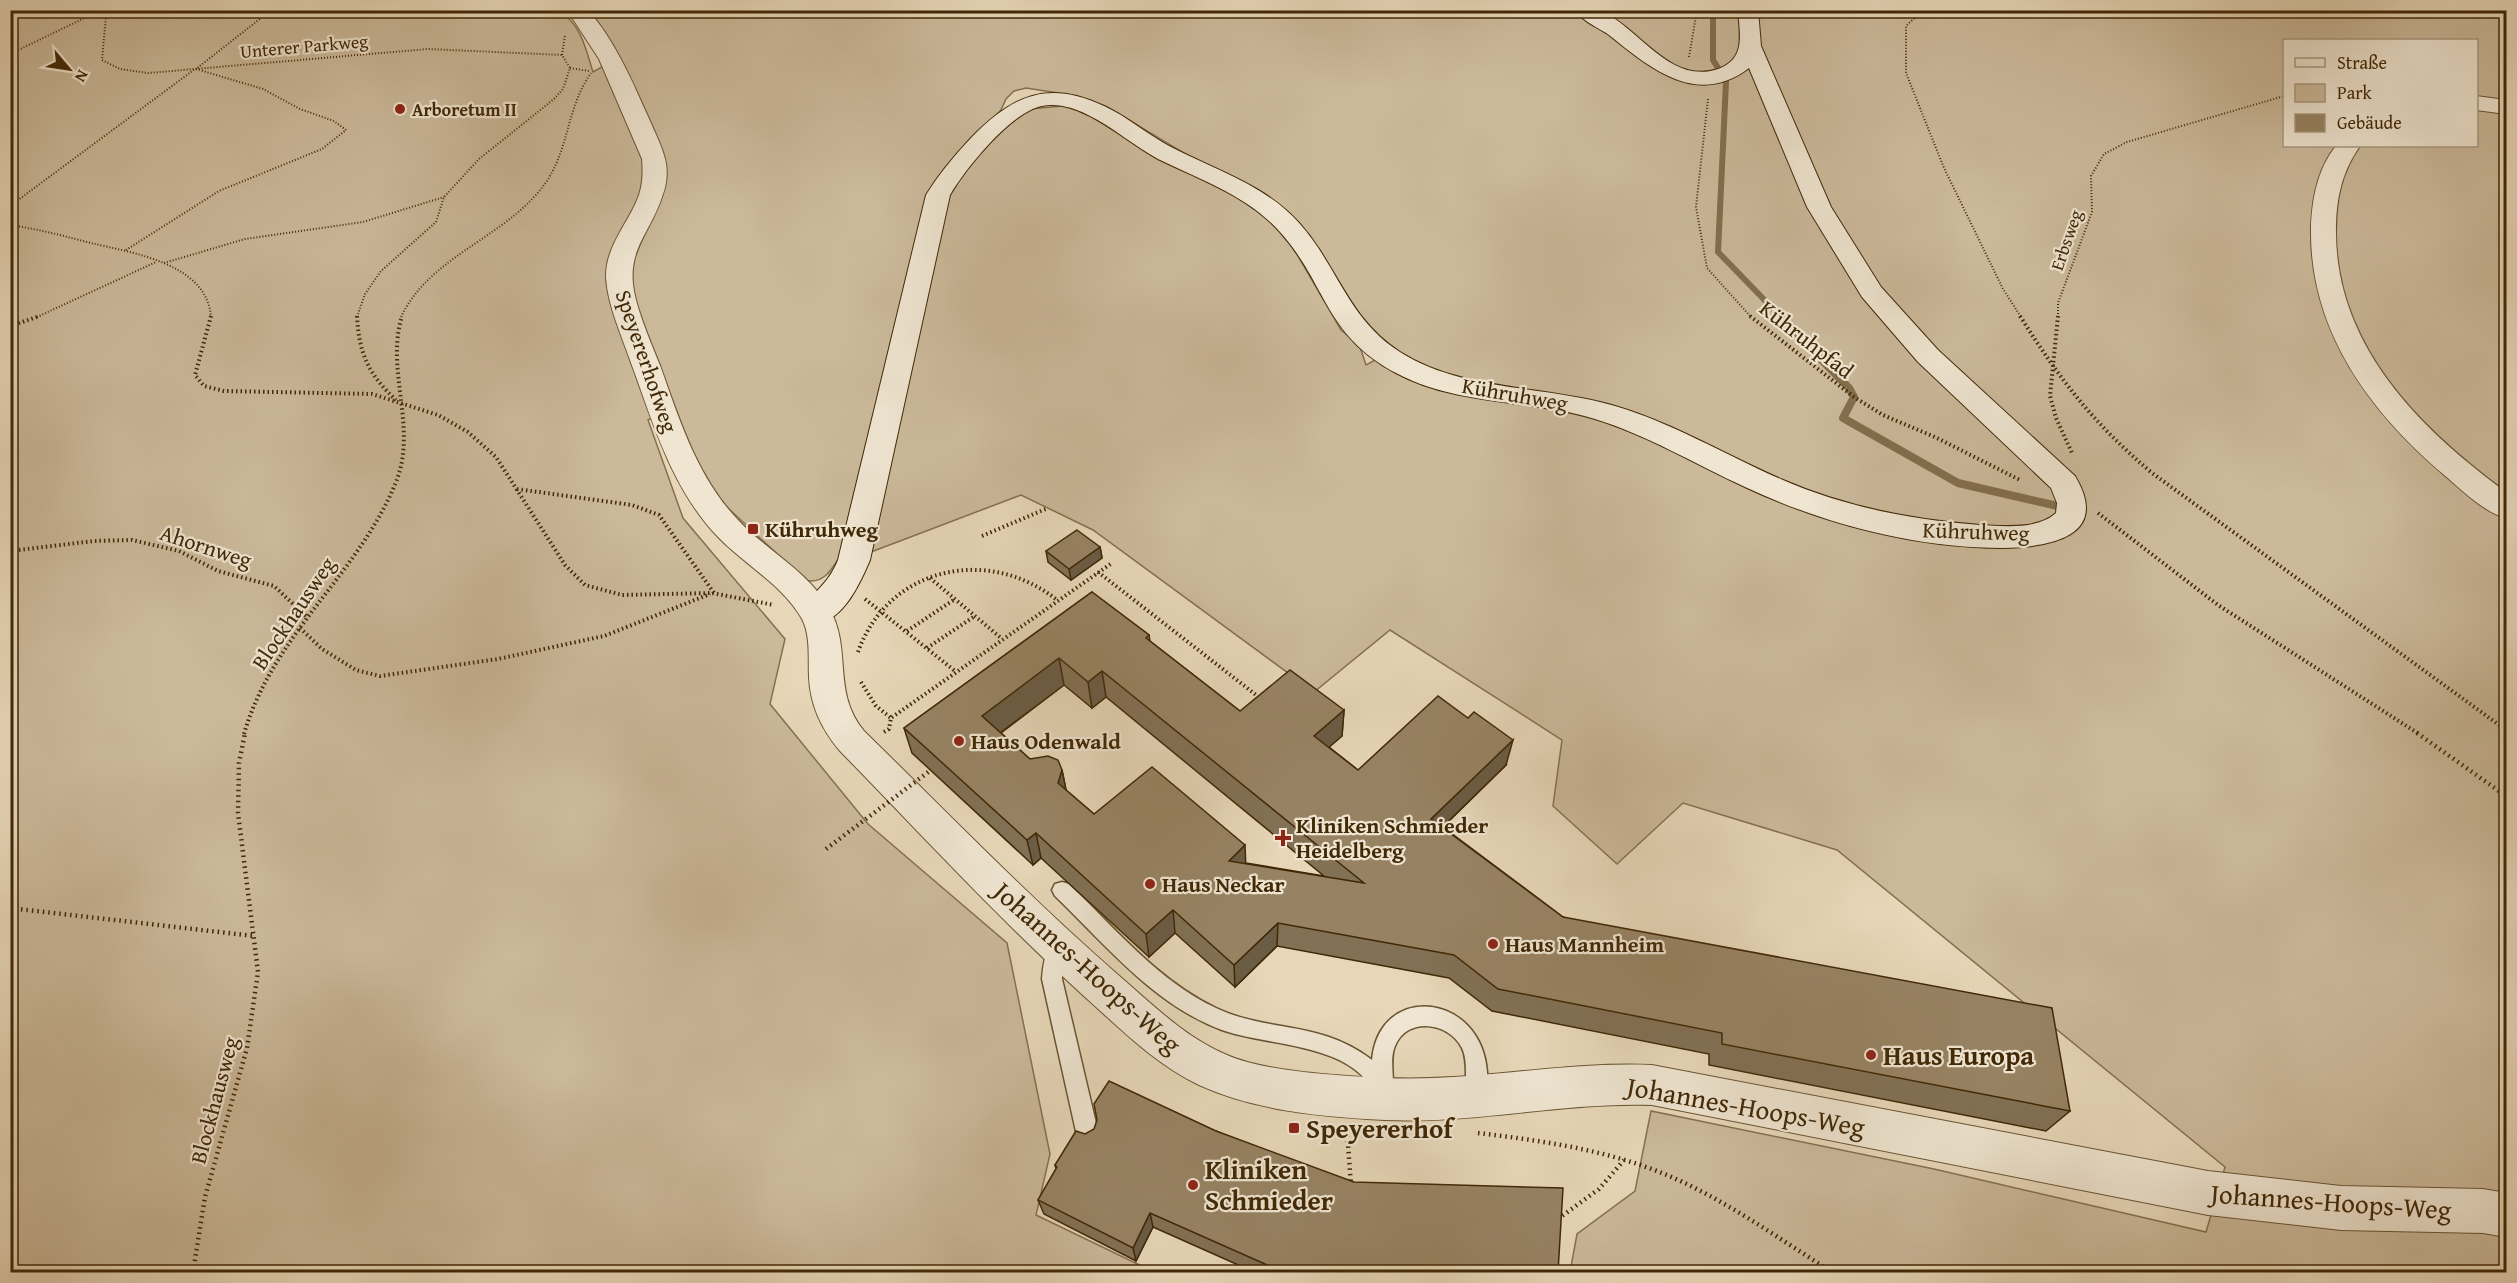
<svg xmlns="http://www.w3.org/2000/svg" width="2517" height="1283" font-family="'Gentium Book Plus',serif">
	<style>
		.green { fill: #cbb99a; stroke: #867050; stroke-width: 1.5; fill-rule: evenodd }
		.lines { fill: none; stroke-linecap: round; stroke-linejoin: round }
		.stream-far1 { stroke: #836e4c; stroke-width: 6 }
		.stream { stroke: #836e4c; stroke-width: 8 }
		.lane-casing { stroke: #6a5432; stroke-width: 3 }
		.street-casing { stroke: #6a5432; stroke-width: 2 }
		.secondary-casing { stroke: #412806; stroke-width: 2 }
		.path-far2 { stroke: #412806; stroke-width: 2; stroke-dasharray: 1 2; stroke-linecap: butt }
		.path-far1 { stroke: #412806; stroke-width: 4; stroke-dasharray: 1.5 3; stroke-linecap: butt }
		.path { stroke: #412806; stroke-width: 4.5; stroke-dasharray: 1.5 4; stroke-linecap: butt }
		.lane { fill: #efe5d1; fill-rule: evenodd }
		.street { fill: #efe5d1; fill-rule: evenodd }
		.secondary { fill: #efe5d1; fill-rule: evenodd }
		.path-bridge { stroke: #412806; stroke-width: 4.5; stroke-dasharray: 1.5 4; stroke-linecap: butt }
		.wall { fill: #827155; stroke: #412806; stroke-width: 1.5; fill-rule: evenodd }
		.shaded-wall { fill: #6a5c45; stroke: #412806; stroke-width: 1.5 }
		.building { fill: #978363; stroke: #412806; stroke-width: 1.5; fill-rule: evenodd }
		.poi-dot { fill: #8f2418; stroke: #efe5d1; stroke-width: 2 }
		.labels { text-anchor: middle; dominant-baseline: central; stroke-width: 4.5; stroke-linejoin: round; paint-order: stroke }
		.far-street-label { font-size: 18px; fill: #412806; stroke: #efe5d1 }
		.far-poi-label { font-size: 18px; font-weight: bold; fill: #412806; stroke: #efe5d1; text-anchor: start }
		.street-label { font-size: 22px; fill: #412806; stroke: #efe5d1 }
		.poi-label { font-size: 22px; font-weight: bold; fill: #412806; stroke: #efe5d1; text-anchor: start }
		.near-street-label { font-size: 27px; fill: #412806; stroke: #efe5d1 }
		.near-poi-label { font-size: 27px; font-weight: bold; fill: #412806; stroke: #efe5d1; text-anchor: start }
	</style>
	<rect width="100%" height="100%" fill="#e7d7b8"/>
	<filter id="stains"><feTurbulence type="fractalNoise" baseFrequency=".00333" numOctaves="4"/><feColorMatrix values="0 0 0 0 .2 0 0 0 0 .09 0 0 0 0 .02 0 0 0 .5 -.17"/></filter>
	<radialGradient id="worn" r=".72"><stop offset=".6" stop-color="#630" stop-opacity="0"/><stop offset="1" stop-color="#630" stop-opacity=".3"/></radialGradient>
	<path class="green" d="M 10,11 L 560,11 C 582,27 585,47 593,72 L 616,59 L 586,11 L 2506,11 L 2506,1272 L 1570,1272 L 1577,1234 L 1635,1191 L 1651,1111 L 1934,1169 L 2206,1232 L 2225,1167 L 1837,850 L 1683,803 L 1617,864 L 1553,806 L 1562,740 L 1390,630 L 1314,692 L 1093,530 L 1021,495 L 871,552 L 949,187 L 1005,124 L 1029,109 L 1063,106 L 1079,108 L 1232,192 L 1275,223 L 1291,244 L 1341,330 L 1359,344 L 1366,365 L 1394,350 L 1375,341 L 1320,251 L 1187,155 L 1107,107 L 1078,96 L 1026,88 L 1014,91 L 1006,99 L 1001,110 L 950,165 L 839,558 C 831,571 822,585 805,580 L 713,494 L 672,409 L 648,420 L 683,518 L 785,639 L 770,704 L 868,824 L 1007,943 L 1050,1154 L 1036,1215 L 1154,1272 L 11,1272 ZM 2284,40 L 2476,40 L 2476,146 L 2284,146 Z"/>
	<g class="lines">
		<path class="stream-far1" d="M 1713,10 L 1713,60 L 1718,68
			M 1726,82 L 1718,252 L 1781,317"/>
		<path class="stream" d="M 1779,316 L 1849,388 L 1854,397 L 1843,418 L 1958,483 L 2062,507"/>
		<defs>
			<path id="lane" d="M 1062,882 L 1069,884 C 1114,927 1158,981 1216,1008 C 1269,1033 1320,1020 1372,1060 C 1379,982 1481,992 1487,1072 C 1487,1083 1489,1093 1484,1103 L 1477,1106 L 1470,1103 C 1462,1086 1470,1065 1462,1048 C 1449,1022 1407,1016 1395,1046 C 1388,1062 1397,1080 1390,1096 L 1383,1099 L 1376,1096 C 1353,1042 1269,1047 1222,1030 C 1154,1005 1106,945 1055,896 L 1052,890 L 1055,884 Z
				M 1058,938 L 1065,941 L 1068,947 L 1063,962 L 1062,979 L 1099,1136 L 1096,1144 L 1088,1147 L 1080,1144 L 1077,1136 L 1042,979 C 1043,965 1045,954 1051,941 Z"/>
			<path id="street" d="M 567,10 L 588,10 C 616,42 633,83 650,121 C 655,133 662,146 665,159 C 668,170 667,184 663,194 C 650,236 623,251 636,300 C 642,323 652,345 661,368 C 680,422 698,478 738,520 C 766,550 808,571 829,608 C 853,649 831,691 864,731 C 948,813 1029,897 1116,973 C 1151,1003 1184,1037 1227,1055 C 1265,1072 1343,1076 1386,1078 C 1475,1082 1563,1061 1652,1065 L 2208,1171 L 2341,1186 L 2483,1189 L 2506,1193 L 2506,1237 L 2483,1233 L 2341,1230 L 2208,1215 L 1652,1105 C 1563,1102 1475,1124 1385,1120 C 1323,1117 1256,1111 1199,1085 C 1155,1064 1122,1030 1086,998 C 1000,920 921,834 840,751 C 822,730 810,705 809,677 C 808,659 811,636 802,619 C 784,586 744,564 718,537 C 671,488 653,422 630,360 C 621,334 608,306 606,278 C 605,246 629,223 639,195 C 643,183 643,171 642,159 L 599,59 Z
				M 2476,96 L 2506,100 L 2506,114 L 2476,110 Z
				M 2336,146 L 2360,146 C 2341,173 2336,200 2336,232 C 2336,346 2420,429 2506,492 L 2506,518 C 2483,512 2461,489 2443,474 C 2368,410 2309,329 2311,227 C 2312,198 2318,168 2336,146 Z"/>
			<path id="secondary" d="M 1575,10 C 1583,10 1595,8 1603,12 C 1640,29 1670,85 1718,69 C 1746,59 1740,35 1738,10 L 1758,10 L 1761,46 L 1831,207 L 1881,287 L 1938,350 L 2075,476 C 2111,536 2051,547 2003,548 C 1915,548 1824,524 1745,487 C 1695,464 1647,435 1595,419 C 1530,399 1457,406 1396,373 C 1324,335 1327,284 1280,232 C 1248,196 1201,180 1158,159 C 1134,146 1113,127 1088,115 C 1074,108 1058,103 1042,106 C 1011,112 966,168 950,195 L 870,560 C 859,586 838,632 805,622 L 800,613 C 812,592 828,585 838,560 L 926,195 C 939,174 954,156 971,138 C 1012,96 1047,79 1104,106 C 1128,117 1148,135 1171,147 C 1215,170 1266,185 1300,224 C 1338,267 1348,319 1400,352 C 1463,392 1544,385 1615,406 C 1673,423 1727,456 1783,480 C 1845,507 1913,520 1980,525 C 2004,526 2037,530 2056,513 L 2057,503 L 2051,488 L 1918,362 L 1862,297 L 1807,207 L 1749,68 C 1697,108 1650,68 1609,35 C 1599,28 1582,21 1575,10 Z"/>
		</defs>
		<use href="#lane" class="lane-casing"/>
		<use href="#street" class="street-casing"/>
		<use href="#secondary" class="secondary-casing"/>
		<path class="path-far2" d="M 103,10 L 106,16 L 102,60 L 120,69 L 148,73 L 428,49 L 562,55
			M 548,10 L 555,17
			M 1923,10 L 1906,26 L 1906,73 L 1944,168 L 2003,289 L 2021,317
			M 10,54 L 101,10
			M 1689,57 L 1697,10
			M 570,68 L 589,71
			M 1708,99 L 1696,207 L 1707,268 L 1751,317
			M 10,206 L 195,69
			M 10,225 C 38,229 64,236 91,243 C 132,253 207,263 211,317
			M 126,250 L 219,191 L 322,149 L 346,130 L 334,121 L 300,109 L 263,89 L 196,69 L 261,18 L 277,10
			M 164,263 L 245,239 L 363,222 L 444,197
			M 37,317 L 156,262
			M 357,317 L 365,294 L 381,271 L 436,222 L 444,197 L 479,159 L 554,99 L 563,89 L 570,68 L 562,55 L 565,35
			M 401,317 C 428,260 494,241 535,196 C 571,158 563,113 591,73
			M 2058,317 L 2058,303 L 2092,212 L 2091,176 L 2104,154 L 2127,142 L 2284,96"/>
		<path class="path-far1" d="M 211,316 L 195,375 L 204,386 L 224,391 L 372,394 L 438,415 L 468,432 L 496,457 L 565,565 L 585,585 L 622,595 L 712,593 L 774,605
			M 357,316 C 359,353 368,374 396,400
			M 1750,316 L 1854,397 L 1883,415 L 1935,437 L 2020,480
			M 2020,316 C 2061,381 2093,423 2152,473 L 2506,730
			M 2058,316 L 2050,396 L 2056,418 L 2072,453
			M 10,326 L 40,316
			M 517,489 L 632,505 L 659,515 L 714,593
			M 2098,513 L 2218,605 L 2419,734
			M 982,536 L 1048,508
			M 10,551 L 94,541 L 132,540 L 179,551 L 218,571 L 274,586 L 307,617
			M 1098,572 L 1260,698
			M 930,578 L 1001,638
			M 865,599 L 955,671
			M 300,628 L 322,649 L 356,670 L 380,676 L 498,659 L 604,636 L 710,594
			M 907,631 L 955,599
			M 927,648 L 975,616
			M 858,652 C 888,567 988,545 1057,600
			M 861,682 L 876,706 L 891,718
			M 884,732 L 889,729 L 891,718 L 1112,563
			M 244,734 C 273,634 359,574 396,482 C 418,428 385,370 402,316"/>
		<path class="path" d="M 2417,733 L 2506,796
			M 10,908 L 254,936
			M 1347,1130 L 1351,1186
			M 1478,1133 C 1536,1140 1594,1148 1649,1168 C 1715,1192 1773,1235 1832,1272
			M 1558,1219 L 1599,1189 L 1624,1160
			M 193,1272 L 205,1197 L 247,1048 L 258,972 L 238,813 L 239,763 L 245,733"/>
		<use href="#lane" class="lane"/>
		<use href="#street" class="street"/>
		<use href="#secondary" class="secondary"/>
		<path class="path-bridge" d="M 826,849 L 931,770"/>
	</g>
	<path class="wall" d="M 1100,547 L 1102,558 L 1071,580 L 1048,562 L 1046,551 Z
		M 1092,592 L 1149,635 L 1150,641 L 1240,711 L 1344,710 L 1342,736 L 1329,747 L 1358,770 L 1506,765 L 1443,827 L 1563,917 L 2070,1111 L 2046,1131 L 1709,1065 L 1709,1054 L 1492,1011 L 1449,978 L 1277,946 L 1235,987 L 1175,933 L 1149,957 L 1041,858 L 1033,865 L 912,753 L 904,728 ZM 1064,685 L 1092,708 L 1106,697 L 1324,876 L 1246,863 L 1094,814 L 1066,790 L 1062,770 L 1030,759 L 1001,733 Z
		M 1216,1131 L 1558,1272 L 1254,1272 L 1153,1227 L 1136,1261 L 1044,1214 L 1038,1200 L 1056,1169 L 1055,1165 L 1085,1134 Z"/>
	<path class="shaded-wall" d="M 1100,547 L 1102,558 L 1071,580 L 1069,569 Z
		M 1059,658 L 1064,685 L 988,742 L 982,716 Z
		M 1102,671 L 1106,697 L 1092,708 L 1088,682 Z
		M 1344,710 L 1342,736 L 1312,762 L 1314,736 Z
		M 1513,740 L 1506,765 L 1426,843 L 1431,819 Z
		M 1062,770 L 1067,795 L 1058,783 Z
		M 1036,833 L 1041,858 L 1033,865 L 1027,840 Z
		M 1245,845 L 1246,870 L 1229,861 Z
		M 1173,910 L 1175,933 L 1149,957 L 1146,934 Z
		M 1278,923 L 1277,946 L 1235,987 L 1234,965 Z
		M 1150,1213 L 1153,1227 L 1136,1261 L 1133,1248 Z"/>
	<path class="building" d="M 1077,530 L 1100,547 L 1069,569 L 1046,551 Z
		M 1092,592 L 1149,635 L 1146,638 L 1240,711 L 1290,670 L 1344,710 L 1314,736 L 1358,770 L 1438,696 L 1468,718 L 1474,712 L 1513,740 L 1431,819 L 1563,917 L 2052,1008 L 2070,1111 L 1722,1044 L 1722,1033 L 1498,989 L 1454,955 L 1278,923 L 1234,965 L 1173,910 L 1146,934 L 1036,833 L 1027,840 L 904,728 ZM 1059,658 L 1088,682 L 1102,671 L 1364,883 L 1229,861 L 1245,845 L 1152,767 L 1094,814 L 1058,783 L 1062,770 L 1058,760 L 1048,756 L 1030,759 L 982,716 Z
		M 1109,1081 L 1216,1131 L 1354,1182 L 1563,1188 L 1558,1272 L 1283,1272 L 1150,1213 L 1133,1248 L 1038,1200 L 1057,1167 L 1055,1165 L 1076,1131 L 1085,1134 L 1094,1129 L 1097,1120 L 1094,1104 Z"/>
	<g class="poi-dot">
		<circle cx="400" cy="109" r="6"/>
		<rect x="747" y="523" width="12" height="12" rx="3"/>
		<circle cx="959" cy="741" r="6"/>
		<path d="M1280 829h6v6h6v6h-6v6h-6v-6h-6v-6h6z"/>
		<circle cx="1150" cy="884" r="6"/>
		<circle cx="1493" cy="944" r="6"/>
		<circle cx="1871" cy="1055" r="6"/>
		<rect x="1288" y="1122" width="12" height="12" rx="3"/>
		<circle cx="1193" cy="1185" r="6"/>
	</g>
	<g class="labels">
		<g class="far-street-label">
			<text transform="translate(304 46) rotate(-5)">Unterer Parkweg</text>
			<text transform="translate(2066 240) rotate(-71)">Erbsweg</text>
		</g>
		<g class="far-poi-label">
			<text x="412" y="109">Arboretum II</text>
		</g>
		<g class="street-label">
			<text transform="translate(1807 339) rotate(38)">Kühruhpfad</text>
			<text transform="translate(647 361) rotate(71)">Speyererhofweg</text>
			<text transform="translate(1515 394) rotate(10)">Kühruhweg</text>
			<text transform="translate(1976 531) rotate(2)">Kühruhweg</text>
			<text transform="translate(206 546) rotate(18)">Ahornweg</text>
			<text transform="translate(293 613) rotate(-56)">Blockhausweg</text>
			<text transform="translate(214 1100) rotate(-75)">Blockhausweg</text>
		</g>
		<g class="poi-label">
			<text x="765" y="529">Kühruhweg</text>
			<text x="971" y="741">Haus Odenwald</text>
			<text x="1296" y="825">Kliniken Schmieder<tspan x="1296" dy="25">Heidelberg</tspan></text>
			<text x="1162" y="884">Haus Neckar</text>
			<text x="1505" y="944">Haus Mannheim</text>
		</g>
		<g class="near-street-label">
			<text transform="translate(1088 967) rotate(42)">Johannes-Hoops-Weg</text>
			<text transform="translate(1746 1106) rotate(10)">Johannes-Hoops-Weg</text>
			<text transform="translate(2331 1201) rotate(4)">Johannes-Hoops-Weg</text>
		</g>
		<g class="near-poi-label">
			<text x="1883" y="1055">Haus Europa</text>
			<text x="1306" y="1128">Speyererhof</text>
			<text x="1205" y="1169">Kliniken<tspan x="1205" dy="31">Schmieder</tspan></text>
		</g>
	</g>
	<rect width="2517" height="1283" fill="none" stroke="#e7d7b8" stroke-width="36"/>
	<rect x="12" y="12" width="2493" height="1259" fill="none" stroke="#412806" stroke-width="3"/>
	<rect x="18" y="18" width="2481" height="1247" fill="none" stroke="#412806" stroke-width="1.5"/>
	<rect x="2283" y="39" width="195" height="108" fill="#efe5d1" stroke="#a99980" stroke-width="1.5"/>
	<rect x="2295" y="58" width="30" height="9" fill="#efe5d1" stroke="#a99980" stroke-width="1.5"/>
	<text x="2337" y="69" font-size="18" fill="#412806">Straße</text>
	<rect x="2295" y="84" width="30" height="18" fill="#cbb99a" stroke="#a99980" stroke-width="1.5"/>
	<text x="2337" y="99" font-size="18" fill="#412806">Park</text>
	<rect x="2295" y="114" width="30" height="18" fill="#978363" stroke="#a99980" stroke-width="1.5"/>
	<text x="2337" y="129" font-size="18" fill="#412806">Gebäude</text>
	<g transform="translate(69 69) rotate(119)" stroke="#efe5d1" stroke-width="4.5" paint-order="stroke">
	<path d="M0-4.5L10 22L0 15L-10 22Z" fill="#412806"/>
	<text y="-9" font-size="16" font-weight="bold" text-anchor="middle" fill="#412806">N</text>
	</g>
	<rect width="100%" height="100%" filter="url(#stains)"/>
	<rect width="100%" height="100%" fill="url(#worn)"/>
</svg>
